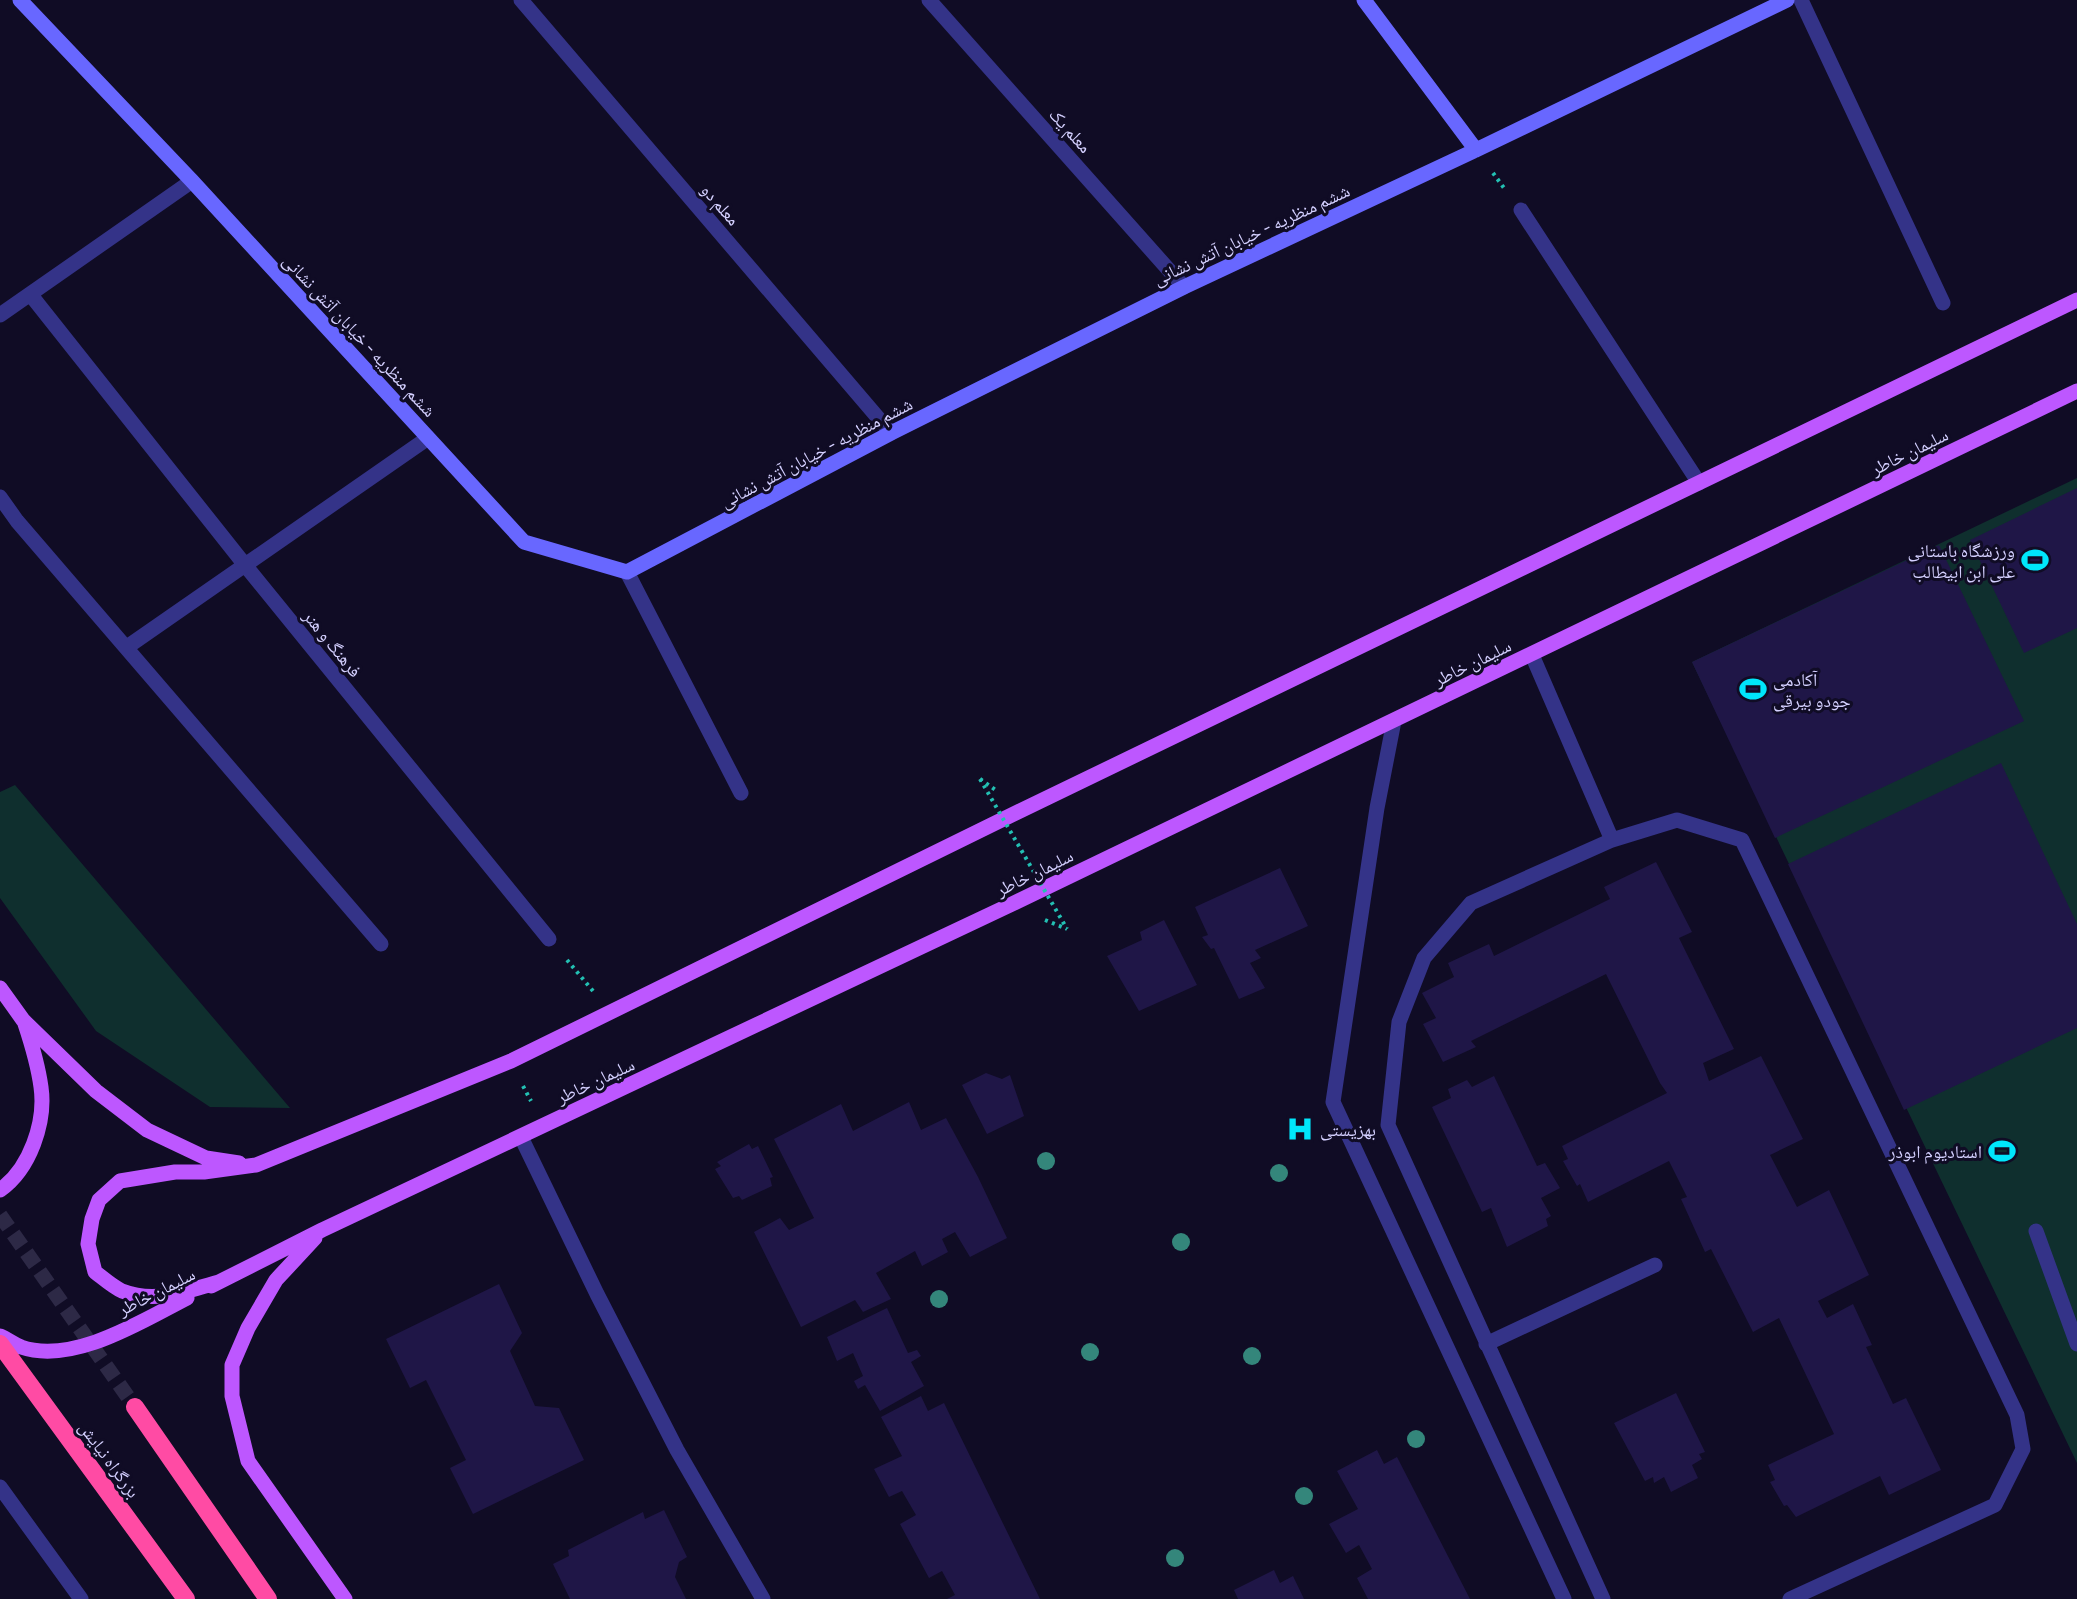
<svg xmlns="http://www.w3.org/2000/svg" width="2077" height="1599" font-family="Commissioner,'Noto Naskh Arabic',sans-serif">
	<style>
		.green { fill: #0f2f2e }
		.building { fill: #1f1647 }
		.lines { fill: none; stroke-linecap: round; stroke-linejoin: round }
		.primary-tunnel { stroke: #2d2946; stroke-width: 15; stroke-dasharray: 15 8; stroke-linecap: butt }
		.path { stroke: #23c0b3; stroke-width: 4; stroke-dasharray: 3 4.5; stroke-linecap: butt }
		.lane { stroke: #343388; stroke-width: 15 }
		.street { stroke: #343388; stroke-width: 15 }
		.secondary { stroke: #6867ff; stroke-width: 15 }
		.primary { stroke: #bd57ff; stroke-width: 15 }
		.highway { stroke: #ff4ba4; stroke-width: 18 }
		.path-bridge { stroke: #23c0b3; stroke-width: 4; stroke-dasharray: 3 4.5; stroke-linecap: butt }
		.tree { fill: #34867b }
		.labels { text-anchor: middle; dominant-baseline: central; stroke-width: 6; stroke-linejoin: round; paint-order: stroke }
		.street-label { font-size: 18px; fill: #d4d0ff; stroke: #100c25 }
		.poi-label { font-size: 18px; fill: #d4d0ff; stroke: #100c25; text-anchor: end }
	</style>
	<rect width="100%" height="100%" fill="#100c25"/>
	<path class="green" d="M 2077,478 L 2077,1463 L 1692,662 Z
		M 15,785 L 290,1108 L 210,1107 L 96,1031 L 0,898 L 0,792 Z"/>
	<path class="building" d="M 2077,488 L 2077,628 L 2024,653 L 1970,540 Z
		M 1939,545 L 2024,721 L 1775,838 L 1692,662 Z
		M 2001,763 L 2077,924 L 2077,1028 L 1904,1110 L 1788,864 Z
		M 1656,862 L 1692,932 L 1679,938 L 1734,1049 L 1703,1063 L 1709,1081 L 1761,1056 L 1803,1139 L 1770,1155 L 1797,1207 L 1829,1190 L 1869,1275 L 1818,1301 L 1827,1318 L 1853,1304 L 1872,1345 L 1866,1347 L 1893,1404 L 1906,1398 L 1941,1470 L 1889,1495 L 1880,1476 L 1796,1517 L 1787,1505 L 1784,1506 L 1770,1482 L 1775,1480 L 1768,1465 L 1834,1434 L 1779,1318 L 1753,1332 L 1711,1249 L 1705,1252 L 1681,1199 L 1687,1197 L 1669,1161 L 1588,1202 L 1580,1184 L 1577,1186 L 1563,1161 L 1568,1159 L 1562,1146 L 1667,1093 L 1660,1083 L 1606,974 L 1471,1041 L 1476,1047 L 1443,1062 L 1423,1024 L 1436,1018 L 1422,993 L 1454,977 L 1448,963 L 1489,944 L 1494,956 L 1610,899 L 1604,887 Z
		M 1280,868 L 1308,926 L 1255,950 L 1261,958 L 1250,963 L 1265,988 L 1239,999 L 1214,948 L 1211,949 L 1202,937 L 1208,935 L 1195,907 Z
		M 1164,920 L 1197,985 L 1139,1011 L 1107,956 L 1142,940 L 1140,932 Z
		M 986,1073 L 1002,1079 L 1010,1075 L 1024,1116 L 987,1134 L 962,1085 Z
		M 1494,1076 L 1537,1166 L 1545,1163 L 1560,1188 L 1541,1198 L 1551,1216 L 1546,1219 L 1548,1226 L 1507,1247 L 1491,1208 L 1482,1212 L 1432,1107 L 1451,1098 L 1448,1089 L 1467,1080 L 1472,1087 Z
		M 909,1102 L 921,1130 L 946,1118 L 978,1177 L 1007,1238 L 970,1257 L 955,1232 L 942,1239 L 948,1252 L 922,1266 L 915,1251 L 876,1273 L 891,1299 L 863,1312 L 855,1300 L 801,1327 L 754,1232 L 780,1218 L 789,1230 L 814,1218 L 774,1139 L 841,1104 L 853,1131 Z
		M 749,1144 L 752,1149 L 758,1146 L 773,1177 L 770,1178 L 772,1186 L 742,1200 L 739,1196 L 733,1198 L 715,1169 L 721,1166 L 717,1162 Z
		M 499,1284 L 522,1333 L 510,1351 L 535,1406 L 559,1408 L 584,1460 L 473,1514 L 450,1468 L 466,1460 L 426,1380 L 410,1388 L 386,1339 Z
		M 887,1308 L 908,1353 L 917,1350 L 921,1356 L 911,1362 L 924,1386 L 880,1411 L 865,1385 L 858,1389 L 854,1381 L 863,1376 L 853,1353 L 837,1361 L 827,1337 Z
		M 1676,1393 L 1705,1452 L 1699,1454 L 1702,1459 L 1692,1465 L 1698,1478 L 1671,1492 L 1664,1477 L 1654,1483 L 1653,1477 L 1645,1481 L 1614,1423 Z
		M 921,1396 L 928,1411 L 944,1403 L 1040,1599 L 947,1599 L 955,1595 L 942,1571 L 929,1578 L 900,1524 L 916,1515 L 902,1491 L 889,1497 L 874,1469 L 902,1456 L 881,1417 Z
		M 1377,1450 L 1384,1464 L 1397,1457 L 1470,1599 L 1368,1599 L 1357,1578 L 1372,1569 L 1359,1545 L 1346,1553 L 1329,1524 L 1358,1509 L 1337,1471 Z
		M 664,1510 L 687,1557 L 679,1562 L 675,1577 L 686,1599 L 570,1599 L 553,1564 L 569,1556 L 568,1550 L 643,1512 L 645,1519 Z
		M 1274,1570 L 1280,1583 L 1293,1576 L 1304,1599 L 1238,1599 L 1234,1590 Z"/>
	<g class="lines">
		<path class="primary-tunnel" d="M 0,1215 L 135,1407"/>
		<path class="path" d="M 1493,173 L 1504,188
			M 980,779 L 997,791
			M 1045,920 L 1067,929
			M 567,960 L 593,991
			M 523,1086 L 531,1101"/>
		<path class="lane" d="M 1532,655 L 1612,840
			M 1394,721 L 1377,808 L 1333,1102 L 1564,1599
			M 521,1137 L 597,1294 L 677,1450 L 763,1599
			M 1486,1344 L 1655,1265
			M 1603,1599 L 1388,1125 L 1399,1022 L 1424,958 L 1471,903 L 1612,840 L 1677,820 L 1742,840 L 2017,1415 L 2023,1449 L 1995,1505 L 1790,1599"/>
		<path class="street" d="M 521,0 L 891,433
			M 929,0 L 1184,287
			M 1801,0 L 1943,303
			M 1521,210 L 1699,483
			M 30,294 L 245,565 L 549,939
			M 0,315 L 192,181
			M 0,497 L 17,521 L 381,944
			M 627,572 L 741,793
			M 127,647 L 428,438
			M 2036,1231 L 2077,1344
			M 0,1487 L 81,1599"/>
		<path class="secondary" d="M 20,0 L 192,181 L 524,542 L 627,572 L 891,433 L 1184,287 L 1476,150 L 1787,0
			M 1364,0 L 1476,150"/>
		<path class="primary" d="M 0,988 L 23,1020 L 96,1091 L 147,1130 L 206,1158 L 239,1163
			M 0,1190 C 30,1169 46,1122 41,1087 C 38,1065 32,1045 25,1024
			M 315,1238 L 276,1280 L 248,1328 L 232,1365 L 232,1396 L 248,1461 L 345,1599
			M 219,1282 C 186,1291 156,1304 122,1291 C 113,1287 103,1278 95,1272 L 88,1244 L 92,1219 L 99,1200 L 120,1181 L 175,1172 L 204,1172 L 256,1165 L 511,1061 L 1022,810 L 2077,300
			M 211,1286 L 322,1230 L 1010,905 L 2077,391
			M 0,1336 C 7,1339 14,1344 21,1347 C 73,1365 142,1321 187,1298"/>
		<path class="highway" d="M 0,1344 L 186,1599
			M 135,1407 L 268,1599"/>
		<path class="path-bridge" d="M 980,779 L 1067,929"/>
	</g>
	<g class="tree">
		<circle cx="1046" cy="1161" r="9"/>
		<circle cx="1279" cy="1173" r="9"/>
		<circle cx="1181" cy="1242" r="9"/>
		<circle cx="939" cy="1299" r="9"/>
		<circle cx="1090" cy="1352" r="9"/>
		<circle cx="1252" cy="1356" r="9"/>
		<circle cx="1416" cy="1439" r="9"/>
		<circle cx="1304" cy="1496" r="9"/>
		<circle cx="1175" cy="1558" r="9"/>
	</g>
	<defs>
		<symbol id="stadium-bare" viewBox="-9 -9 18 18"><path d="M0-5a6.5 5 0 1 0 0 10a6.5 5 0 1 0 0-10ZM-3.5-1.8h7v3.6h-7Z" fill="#00e6fb" stroke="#100c25" stroke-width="2.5" paint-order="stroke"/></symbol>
		<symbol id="hospital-bare" viewBox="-9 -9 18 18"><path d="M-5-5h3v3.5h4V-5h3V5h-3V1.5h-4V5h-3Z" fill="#00e6fb" stroke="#100c25" stroke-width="2.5" paint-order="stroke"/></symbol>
	</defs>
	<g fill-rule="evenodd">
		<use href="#stadium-bare" x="2016" y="541" width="38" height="38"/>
		<use href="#stadium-bare" x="1734" y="670" width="38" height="38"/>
		<use href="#hospital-bare" x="1281" y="1110" width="38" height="38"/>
		<use href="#stadium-bare" x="1983" y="1132" width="38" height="38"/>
	</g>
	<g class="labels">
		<g class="street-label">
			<text transform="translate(1071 130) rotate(48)">معلم یک</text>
			<text transform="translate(721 204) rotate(49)">معلم دو</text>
			<text transform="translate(1251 234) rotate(-25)">ششم منظریه - خیابان آتش نشانی</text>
			<text transform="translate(360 335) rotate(47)">ششم منظریه - خیابان آتش نشانی</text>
			<text transform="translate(1909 451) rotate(-26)">سلیمان خاطر</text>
			<text transform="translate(816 452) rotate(-28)">ششم منظریه - خیابان آتش نشانی</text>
			<text transform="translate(333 643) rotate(51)">فرهنگ و هنر</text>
			<text transform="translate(1472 662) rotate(-26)">سلیمان خاطر</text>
			<text transform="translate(1034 872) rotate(-26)">سلیمان خاطر</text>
			<text transform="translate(595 1080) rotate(-25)">سلیمان خاطر</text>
			<text transform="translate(156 1291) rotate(-27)">سلیمان خاطر</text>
			<text transform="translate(110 1459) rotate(54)">بزرگراه نیایش</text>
		</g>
		<g class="poi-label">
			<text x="2015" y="550">ورزشگاه باستانی<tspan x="2015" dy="21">علی ابن ابیطالب</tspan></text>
			<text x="1773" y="679" text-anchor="start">آکادمی<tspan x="1773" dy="21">جودو بیرقی</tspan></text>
			<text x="1320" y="1129" text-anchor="start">بهزیستی</text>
			<text x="1982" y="1151">استادیوم ابوذر</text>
		</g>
	</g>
</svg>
